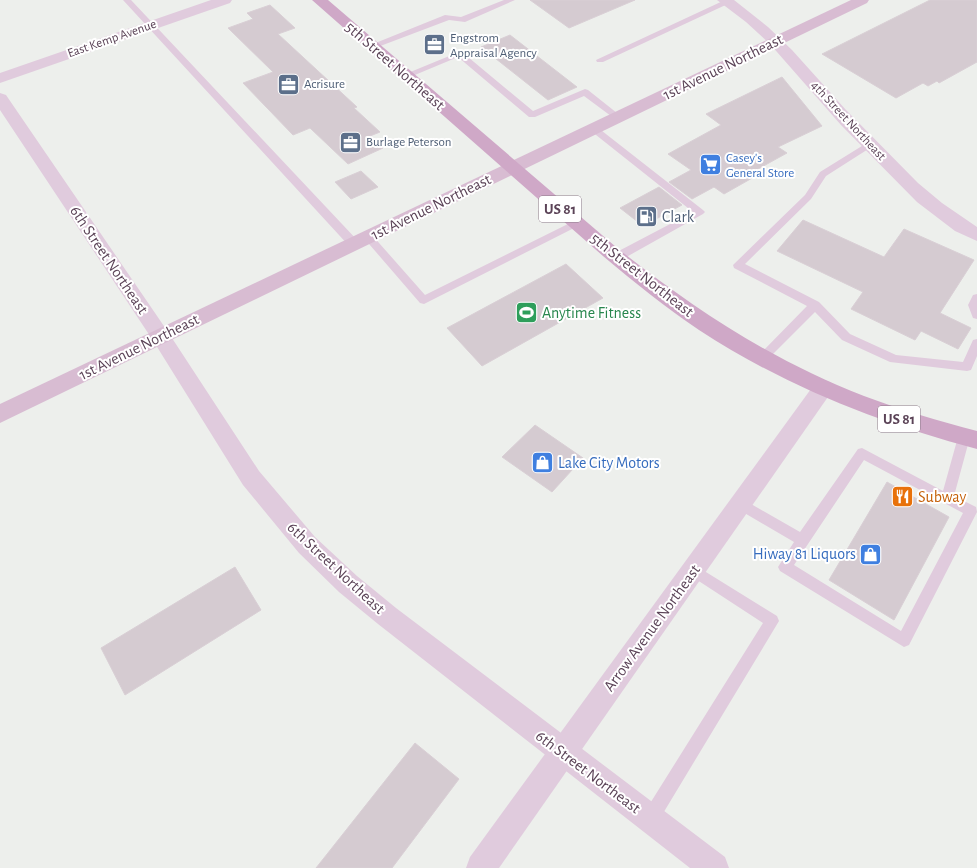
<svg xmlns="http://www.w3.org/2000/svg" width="977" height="868" font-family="'Alegreya Sans',sans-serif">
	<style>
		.building { fill: #d5cbd1; stroke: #d9cfd5 }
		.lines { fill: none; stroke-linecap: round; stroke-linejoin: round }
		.service { fill: #e0cbdd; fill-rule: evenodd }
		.minor { fill: #e0cbdd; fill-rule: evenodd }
		.tertiary { fill: #e0cbdd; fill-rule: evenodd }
		.secondary { fill: #d8bcd2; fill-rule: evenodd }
		.primary { fill: #cfa8c7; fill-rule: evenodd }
		.labels { text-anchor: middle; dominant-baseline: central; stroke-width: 4; stroke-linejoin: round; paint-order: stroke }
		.far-service-label { font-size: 13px; fill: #4e5e75; stroke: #fff; text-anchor: start }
		.far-street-label { font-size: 13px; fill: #5b4357; stroke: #fff }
		.far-shop-label { font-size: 13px; fill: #366cbe; stroke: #fff; text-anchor: start }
		.shield { fill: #fff; stroke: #8c7b89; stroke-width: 1 }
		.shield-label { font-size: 15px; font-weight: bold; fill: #5b4357 }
		.street-label { font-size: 16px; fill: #5b4357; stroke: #fff }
		.service-label { font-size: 16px; fill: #4e5e75; stroke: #fff; text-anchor: start }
		.leisure-label { font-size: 16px; fill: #27864d; stroke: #fff; text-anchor: start }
		.shop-label { font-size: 16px; fill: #366cbe; stroke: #fff; text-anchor: start }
		.food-label { font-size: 16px; fill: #c56008; stroke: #fff; text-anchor: start }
	</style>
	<rect width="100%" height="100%" fill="#edefec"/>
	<path class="building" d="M 530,0 L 635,0 L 569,28 Z
		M 930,0 L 977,0 L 977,62 L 939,83 L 937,81 L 928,86 L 923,83 L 896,98 L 822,54 Z
		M 270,5 L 295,28 L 278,34 L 357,107 L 354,108 L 380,132 L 370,136 L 383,148 L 348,164 L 310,128 L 293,135 L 243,83 L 273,72 L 228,28 L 253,19 L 247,13 Z
		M 510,35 L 577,87 L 548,100 L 481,47 Z
		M 782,77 L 822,126 L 778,147 L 787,153 L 749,174 L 754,177 L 724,194 L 714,187 L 692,199 L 669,182 L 691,170 L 668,154 L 721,125 L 706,114 Z
		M 361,171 L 378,187 L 351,199 L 335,182 Z
		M 659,187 L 682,205 L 643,226 L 620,208 Z
		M 803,220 L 884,257 L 904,229 L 974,260 L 940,313 L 971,328 L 958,349 L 921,331 L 915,340 L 851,309 L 863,292 L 777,251 Z
		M 566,264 L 603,298 L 482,366 L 447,328 Z
		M 535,425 L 583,458 L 552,492 L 502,457 Z
		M 887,482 L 949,517 L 894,620 L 829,580 Z
		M 235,567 L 261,610 L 125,695 L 101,648 Z
		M 415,743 L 459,779 L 392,868 L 316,868 Z"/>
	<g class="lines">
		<path class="service" d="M 123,0 L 131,0 L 358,241 L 359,244 L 358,247 L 350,247 Z
			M 504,0 L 515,0 L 465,22 L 449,20 L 375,48 L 369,48 L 368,46 L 445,15 L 461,17 Z
			M 725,0 L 731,0 L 732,2 L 603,62 L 597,62 L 596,60 Z
			M 459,52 L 462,52 L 533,111 L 585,89 L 588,90 L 622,117 L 621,119 L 615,119 L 584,96 L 535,117 L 529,117 L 458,57 L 410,77 L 404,77 L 403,75 Z
			M 594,126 L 597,127 L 703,210 L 705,212 L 703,214 L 621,260 L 613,260 L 612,257 L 613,254 L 693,212 L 591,131 L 589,129 L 591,127 Z
			M 870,141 L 875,144 L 873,146 L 826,176 L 811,199 L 745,264 L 819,302 L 850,334 L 896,355 L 963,362 L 973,340 L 977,339 L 977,356 L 971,370 L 967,371 L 890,362 L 842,340 L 815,312 L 767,360 L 763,361 L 759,360 L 757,357 L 807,306 L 734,268 L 733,265 L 805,195 L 820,172 Z
			M 576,220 L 581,223 L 580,225 L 424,304 L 420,303 L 363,237 L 364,235 L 372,235 L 425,295 Z
			M 977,294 L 977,319 L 973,318 L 968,305 L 973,295 Z
			M 964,432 L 968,433 L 970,437 L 954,496 L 976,507 L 977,512 L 909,645 L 904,647 L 780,571 L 778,567 L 794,542 L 736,508 L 734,504 L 736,500 L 740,498 L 744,500 L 800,532 L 858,449 L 862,448 L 943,491 L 958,437 L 960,433 ZM 864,460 L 963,513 L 901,631 L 794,565 Z
			M 693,564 L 777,616 L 779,621 L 656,825 L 650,827 L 644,825 L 642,819 L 644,813 L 763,623 L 688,574 L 686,570 L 688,566 Z"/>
		<path class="minor" d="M 211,0 L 232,0 L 230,3 L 0,83 L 0,73 Z
			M 717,0 L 734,0 L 768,27 L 792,50 L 846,110 L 918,183 L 942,203 L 977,227 L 977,241 L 955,231 L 917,202 L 841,125 L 770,44 L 746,22 Z
			M 0,93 L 6,95 L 168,332 L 259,471 L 315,537 L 357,576 L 396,608 L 725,857 L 729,868 L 690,868 L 378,624 L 339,592 L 299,553 L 243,485 L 154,342 L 0,110 Z"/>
		<path class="tertiary" d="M 823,380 L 830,382 L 834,388 L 830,394 L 499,868 L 466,868 L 470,857 L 816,382 Z"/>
		<path class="secondary" d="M 851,0 L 869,0 L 867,3 L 0,423 L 0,404 Z"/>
		<path class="primary" d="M 312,0 L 328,0 L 616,247 C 692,308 773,361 864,396 C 901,410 939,421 977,431 L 977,449 C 878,423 785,386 699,330 C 666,308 634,282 603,256 Z"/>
	</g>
	<defs>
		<symbol id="office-square" viewBox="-11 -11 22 22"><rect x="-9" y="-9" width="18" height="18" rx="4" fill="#5c6f8a" stroke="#fff"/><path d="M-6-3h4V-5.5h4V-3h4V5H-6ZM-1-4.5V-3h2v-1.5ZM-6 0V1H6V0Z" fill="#fff"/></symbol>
		<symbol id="supermarket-square" viewBox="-11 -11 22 22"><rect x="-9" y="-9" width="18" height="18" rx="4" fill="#3f7fe0" stroke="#fff"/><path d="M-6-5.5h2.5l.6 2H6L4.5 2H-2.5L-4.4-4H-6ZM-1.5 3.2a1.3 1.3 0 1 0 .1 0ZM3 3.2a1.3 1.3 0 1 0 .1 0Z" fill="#fff"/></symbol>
		<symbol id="fuel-square" viewBox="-11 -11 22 22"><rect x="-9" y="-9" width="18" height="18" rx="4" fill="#5c6f8a" stroke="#fff"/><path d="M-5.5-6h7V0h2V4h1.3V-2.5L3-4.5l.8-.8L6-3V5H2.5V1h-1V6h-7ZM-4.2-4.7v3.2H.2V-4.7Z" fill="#fff"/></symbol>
		<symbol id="stadium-square" viewBox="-11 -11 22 22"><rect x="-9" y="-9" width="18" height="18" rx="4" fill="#2e9e5b" stroke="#fff"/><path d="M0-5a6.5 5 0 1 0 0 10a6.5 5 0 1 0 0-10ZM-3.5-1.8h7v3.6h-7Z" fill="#fff"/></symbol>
		<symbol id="shop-square" viewBox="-11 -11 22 22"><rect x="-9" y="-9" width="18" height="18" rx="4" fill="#3f7fe0" stroke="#fff"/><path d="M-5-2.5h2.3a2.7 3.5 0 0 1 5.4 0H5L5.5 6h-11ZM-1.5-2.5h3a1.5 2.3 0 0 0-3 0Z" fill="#fff"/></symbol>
		<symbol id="restaurant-square" viewBox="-11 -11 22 22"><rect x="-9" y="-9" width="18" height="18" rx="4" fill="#e8710a" stroke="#fff"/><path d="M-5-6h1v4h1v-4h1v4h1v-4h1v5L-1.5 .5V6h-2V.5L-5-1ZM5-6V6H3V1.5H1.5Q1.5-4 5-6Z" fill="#fff"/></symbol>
	</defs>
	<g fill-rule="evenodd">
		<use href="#office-square" x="422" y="32" width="25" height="25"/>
		<use href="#office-square" x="276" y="72" width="25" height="25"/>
		<use href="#office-square" x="338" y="130" width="25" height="25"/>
		<use href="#supermarket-square" x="698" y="152" width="25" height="25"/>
		<use href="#fuel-square" x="634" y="204" width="25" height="25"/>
		<use href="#stadium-square" x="514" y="300" width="25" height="25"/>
		<use href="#shop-square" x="530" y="450" width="25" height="25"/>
		<use href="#restaurant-square" x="890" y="484" width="25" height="25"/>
		<use href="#shop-square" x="858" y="542" width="25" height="25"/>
	</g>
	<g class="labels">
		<g class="far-service-label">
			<text x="450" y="38">Engstrom<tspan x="450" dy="15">Appraisal Agency</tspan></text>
			<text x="304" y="84">Acrisure</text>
			<text x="366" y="142">Burlage Peterson</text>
		</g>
		<g class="far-street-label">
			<text transform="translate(112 39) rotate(-19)">East Kemp Avenue</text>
			<text transform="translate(848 121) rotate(47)">4th Street Northeast</text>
		</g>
		<g class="far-shop-label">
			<text x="726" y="158">Casey's<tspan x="726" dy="15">General Store</tspan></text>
		</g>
		<g class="shield">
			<rect x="539" y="196" width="42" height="26" rx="3"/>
			<rect x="878" y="406" width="42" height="26" rx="3"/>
		</g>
		<g class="shield-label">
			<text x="560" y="209">US 81</text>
			<text x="899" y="419">US 81</text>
		</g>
		<g class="street-label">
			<text transform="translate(395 66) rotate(41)">5th Street Northeast</text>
			<text transform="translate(723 67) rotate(-26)">1st Avenue Northeast</text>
			<text transform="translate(431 207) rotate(-26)">1st Avenue Northeast</text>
			<text transform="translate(109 260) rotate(56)">6th Street Northeast</text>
			<text transform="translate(642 275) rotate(38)">5th Street Northeast</text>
			<text transform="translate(139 347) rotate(-26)">1st Avenue Northeast</text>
			<text transform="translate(336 568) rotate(43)">6th Street Northeast</text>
			<text transform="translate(652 628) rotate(-54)">Arrow Avenue Northeast</text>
			<text transform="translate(588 772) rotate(37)">6th Street Northeast</text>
		</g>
		<g class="service-label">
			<text x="662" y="217">Clark</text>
		</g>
		<g class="leisure-label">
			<text x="542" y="313">Anytime Fitness</text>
		</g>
		<g class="shop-label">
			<text x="558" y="463">Lake City Motors</text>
			<text x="856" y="554" text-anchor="end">Hiway 81 Liquors</text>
		</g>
		<g class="food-label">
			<text x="918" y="497">Subway</text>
		</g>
	</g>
</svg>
